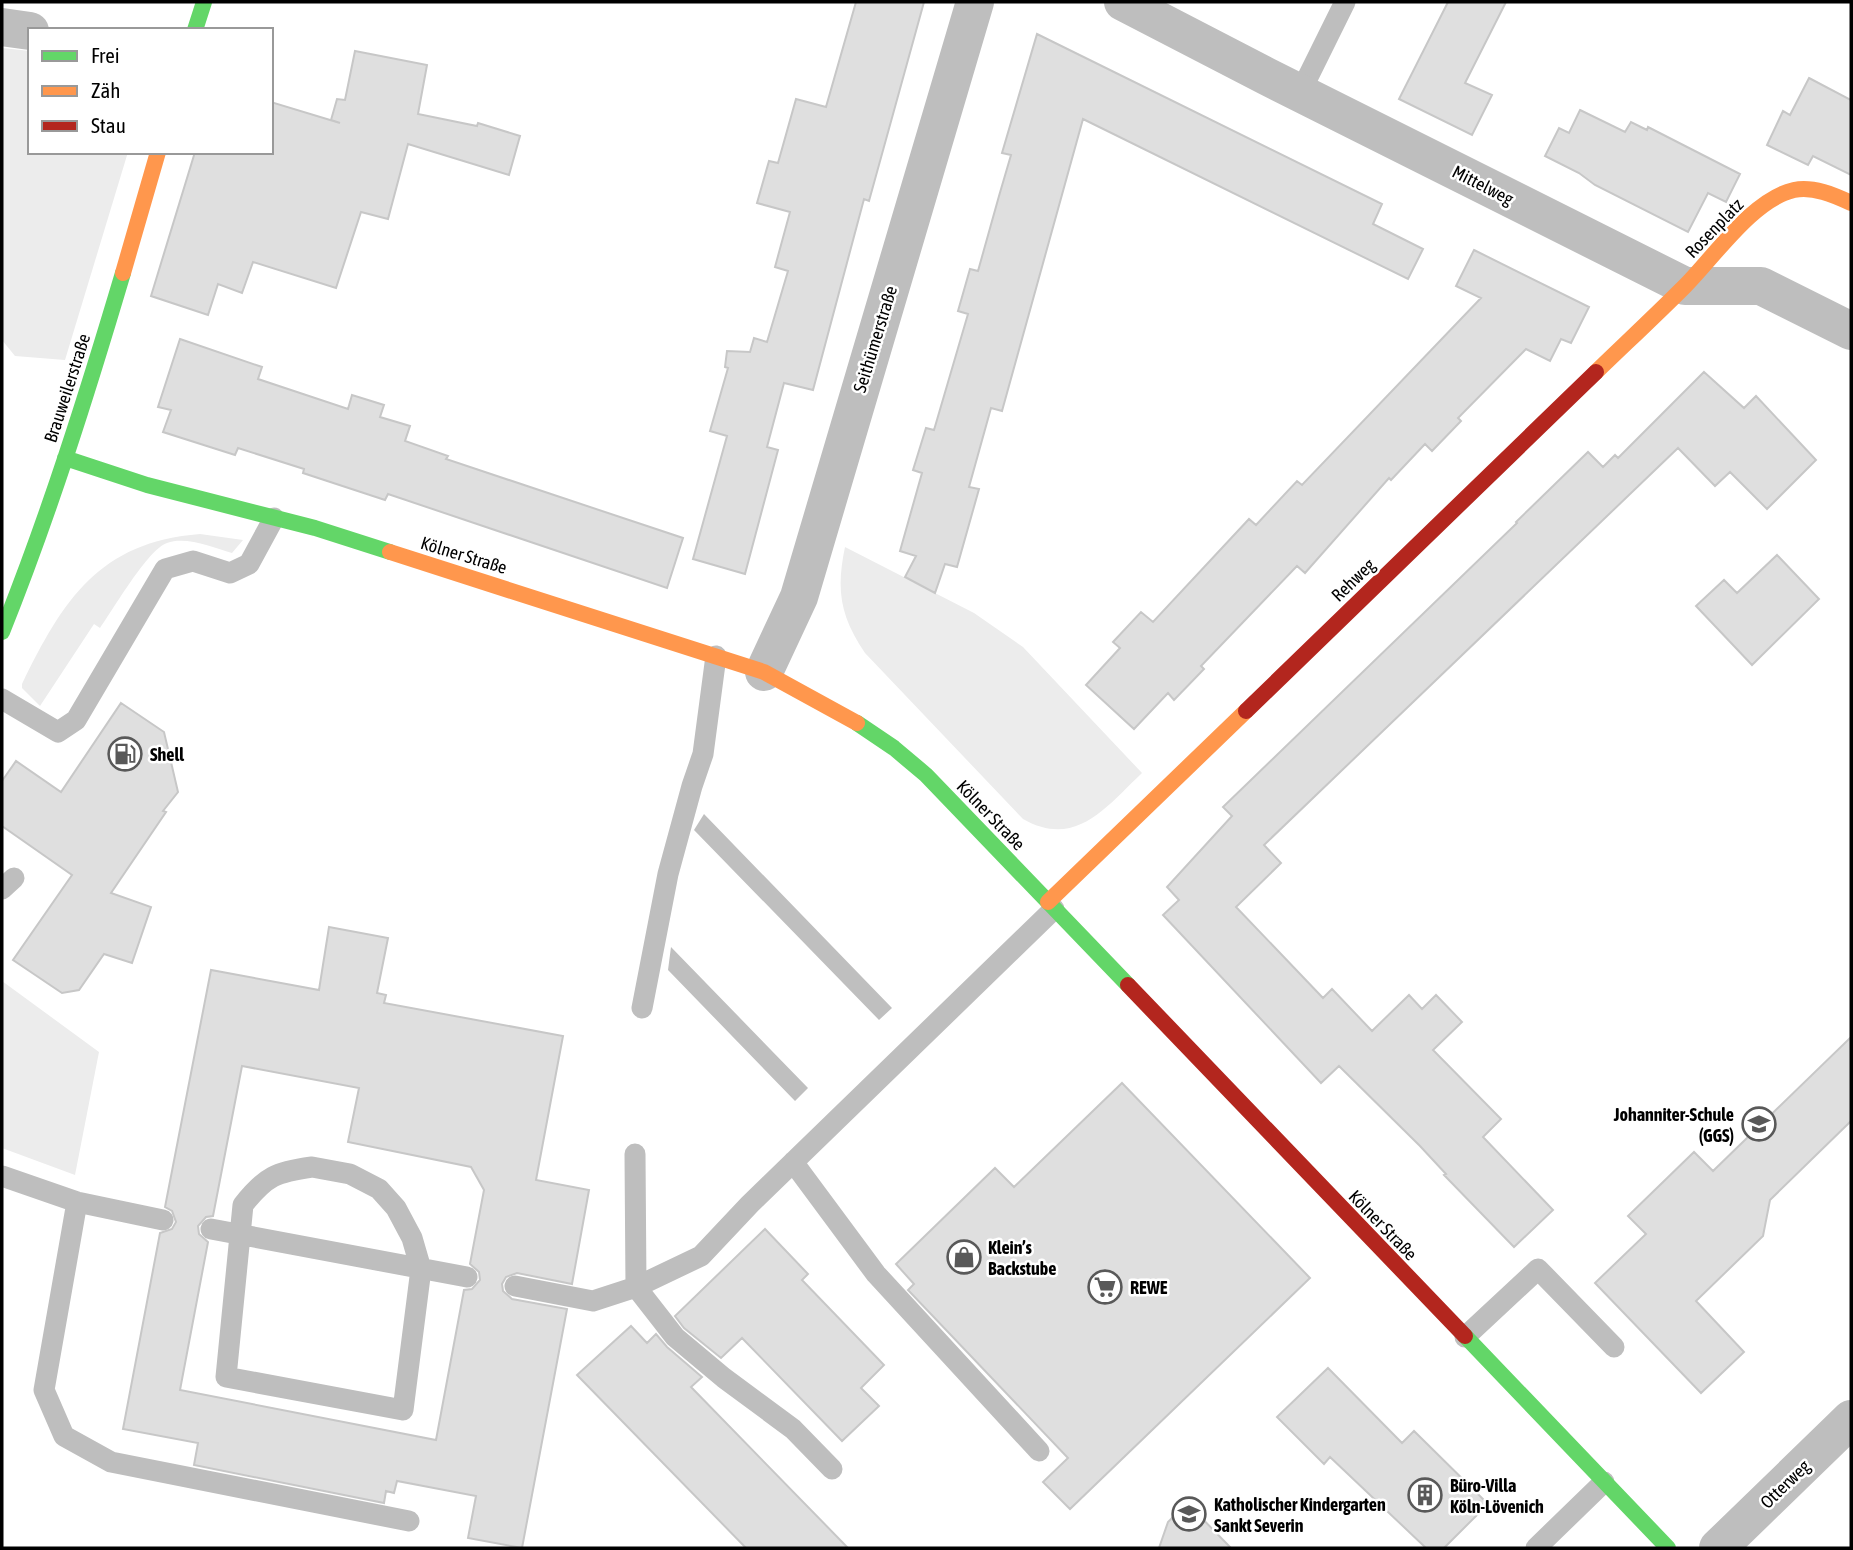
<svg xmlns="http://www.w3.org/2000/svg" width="1853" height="1550" font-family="'Asap Condensed',sans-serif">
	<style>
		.green { fill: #ececec }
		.water { fill: #bfbfbf }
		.building { fill: #dfdfdf; stroke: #c7c7c7; stroke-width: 2; fill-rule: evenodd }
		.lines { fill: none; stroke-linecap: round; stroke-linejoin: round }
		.lane { stroke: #bebebe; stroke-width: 21 }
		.street { stroke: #bebebe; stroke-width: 38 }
		.fast { stroke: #63d668; stroke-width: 16 }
		.slow { stroke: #ff974d; stroke-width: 16 }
		.jam { stroke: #b3261e; stroke-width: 16 }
		.labels { text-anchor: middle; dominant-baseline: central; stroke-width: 5; stroke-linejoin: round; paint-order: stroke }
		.street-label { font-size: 18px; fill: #000; stroke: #fff }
		.poi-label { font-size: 18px; font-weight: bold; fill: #000; stroke: #fff; text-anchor: start }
	</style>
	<rect width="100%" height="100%" fill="#fff"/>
	<path class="green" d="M 2,48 L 30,51 L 30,152 L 128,152 L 65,360 L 15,356 L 2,340 Z
		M 200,534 L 243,540 L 232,553 C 213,548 187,536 167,543 C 148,549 113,610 100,628 L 94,624 L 40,706 L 22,688 L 22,684 C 63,600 99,542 200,534 Z
		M 845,547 L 974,613 L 1023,647 L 1142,773 C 1106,807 1076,849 1023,819 L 865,653 C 840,616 836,590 845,547 Z
		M 2,981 L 99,1052 L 75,1175 L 2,1148 Z"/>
	<path class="water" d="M 704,814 L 892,1008 L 879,1020 L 694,830 Z
		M 671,947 L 808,1088 L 795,1101 L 668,970 Z"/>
	<path class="building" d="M 856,2 L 924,2 L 869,201 L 864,199 L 813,390 L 784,383 L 767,447 L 778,450 L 745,574 L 693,559 L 727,436 L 710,431 L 728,368 L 725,367 L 727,351 L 750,352 L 754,338 L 767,342 L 788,271 L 775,267 L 790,212 L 757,203 L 769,161 L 778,163 L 796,99 L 826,107 Z
		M 1448,2 L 1506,2 L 1465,83 L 1492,95 L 1472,135 L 1399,99 Z
		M 1037,34 L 1382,204 L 1373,224 L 1423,249 L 1408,279 L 1083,119 L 1002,411 L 991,408 L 969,487 L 979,489 L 957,567 L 945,564 L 935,593 L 905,577 L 916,556 L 900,551 L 922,473 L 913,470 L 926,428 L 934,430 L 968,314 L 958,311 L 970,269 L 978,271 L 999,196 L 1011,155 L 1002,153 Z
		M 355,51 L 427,65 L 418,114 L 477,126 L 478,123 L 520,136 L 509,175 L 408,144 L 388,219 L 361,212 L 336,288 L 253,262 L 242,293 L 218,284 L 208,315 L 151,296 L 195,152 L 271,152 L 271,102 L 340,123 L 331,120 L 337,99 L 345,100 Z
		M 1809,78 L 1851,100 L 1851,175 L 1813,156 L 1808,165 L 1767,145 L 1783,111 L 1790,115 Z
		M 1580,110 L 1625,132 L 1631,122 L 1647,130 L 1648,127 L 1740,174 L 1726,202 L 1708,193 L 1688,232 L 1595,185 L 1579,173 L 1545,156 L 1559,128 L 1569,133 Z
		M 1474,250 L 1589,307 L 1571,343 L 1561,339 L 1550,361 L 1526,349 L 1458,418 L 1461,421 L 1432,451 L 1425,444 L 1391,480 L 1389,478 L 1305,573 L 1297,566 L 1201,666 L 1204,669 L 1174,700 L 1168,693 L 1134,729 L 1086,685 L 1120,648 L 1113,642 L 1141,612 L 1153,622 L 1249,519 L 1256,525 L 1297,481 L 1302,485 L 1481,298 L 1456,286 Z
		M 180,339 L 262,367 L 258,379 L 348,409 L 352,395 L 384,405 L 380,417 L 410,426 L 405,441 L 448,456 L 446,459 L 683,538 L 667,588 L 388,494 L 385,500 L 303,473 L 304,469 L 238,448 L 235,455 L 163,432 L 171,410 L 158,407 Z
		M 1704,372 L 1744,408 L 1756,396 L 1816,460 L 1767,509 L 1730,472 L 1715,486 L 1678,448 L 1264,845 L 1281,863 L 1236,907 L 1323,998 L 1332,989 L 1372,1031 L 1409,995 L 1422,1009 L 1436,995 L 1462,1022 L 1433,1050 L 1501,1119 L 1483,1137 L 1553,1210 L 1514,1247 L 1444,1175 L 1446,1174 L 1420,1146 L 1339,1066 L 1321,1083 L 1163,915 L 1179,900 L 1167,887 L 1232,816 L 1223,807 L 1517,523 L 1516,522 L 1588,452 L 1603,467 L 1615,455 L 1618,458 Z
		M 1777,555 L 1819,599 L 1752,665 L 1696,606 L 1724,580 L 1737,593 Z
		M 121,703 L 164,732 L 178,792 L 163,811 L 166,812 L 111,893 L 151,907 L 132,963 L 104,954 L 79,990 L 62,993 L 13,960 L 72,875 L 2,826 L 2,781 L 16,761 L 61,792 Z
		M 329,927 L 388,938 L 377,993 L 386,995 L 384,1003 L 563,1036 L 536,1180 L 589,1190 L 572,1284 L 517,1273 L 506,1277 L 502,1284 L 503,1291 L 512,1299 L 567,1309 L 522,1548 L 468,1538 L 476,1496 L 397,1481 L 394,1493 L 386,1491 L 384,1503 L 194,1465 L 198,1443 L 123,1429 L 160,1233 L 172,1229 L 176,1222 L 172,1211 L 165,1207 L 211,970 L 319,990 ZM 242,1066 L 359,1088 L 348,1142 L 471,1167 L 484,1190 L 470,1264 L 479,1272 L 480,1280 L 472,1289 L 464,1290 L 436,1440 L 180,1390 L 208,1242 L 199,1234 L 198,1226 L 206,1217 L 213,1216 Z
		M 1851,1037 L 1851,1121 L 1770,1200 L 1763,1236 L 1696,1301 L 1744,1352 L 1701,1393 L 1595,1283 L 1646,1234 L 1628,1216 L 1694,1152 L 1713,1171 Z
		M 1122,1083 L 1310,1278 L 1070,1509 L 1043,1482 L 1068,1458 L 908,1290 L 914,1284 L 896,1264 L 995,1168 L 1014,1187 Z
		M 765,1229 L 808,1274 L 802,1280 L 884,1365 L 861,1388 L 879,1406 L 842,1441 L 742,1338 L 721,1358 L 684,1328 L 675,1316 Z
		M 631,1326 L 647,1343 L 656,1334 L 667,1347 L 702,1377 L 691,1387 L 848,1548 L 746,1548 L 577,1375 Z
		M 1328,1368 L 1402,1443 L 1414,1431 L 1488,1504 L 1444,1548 L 1426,1548 L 1330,1457 L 1324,1464 L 1277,1417 Z
		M 1187,1503 L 1231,1548 L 1159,1548 L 1168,1522 Z"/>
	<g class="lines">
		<path class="lane" d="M 1300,93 L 1345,2
			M 2,699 L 58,732 L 76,720 L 165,569 L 193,561 L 230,573 L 249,564 L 274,518
			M 2,889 L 14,878
			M 642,1008 L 668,874 L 692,786 L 703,754 L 716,656
			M 635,1154 L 636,1287 L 675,1337 L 724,1378 L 793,1429 L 832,1469
			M 793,1162 L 876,1274 L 1039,1451
			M 312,1167 L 350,1174 L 379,1189 L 396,1208 L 412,1238 L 421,1269 L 403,1410 L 226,1377 L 243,1205 C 266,1176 276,1172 312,1167 Z
			M 2,1176 L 77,1202 L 163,1220
			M 77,1202 L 44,1390 L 64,1436 L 111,1462 L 409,1521
			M 211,1229 L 467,1277
			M 515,1286 L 593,1301 L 636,1287 L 701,1256 L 750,1204 L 1054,909
			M 1465,1337 L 1538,1269 L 1614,1347
			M 1536,1548 L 1604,1482"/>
		<path class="street" d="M 1123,2 L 1266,76 L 1685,286 L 1761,286 L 1851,331
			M 2,27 L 30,31
			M 764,672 L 799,597 L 975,2
			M 1718,1548 L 1851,1419"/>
		<path class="fast" d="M 195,30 L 204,2
			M 65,458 L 147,485 L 315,528 L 390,552
			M 2,632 C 49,515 87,394 123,273
			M 857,723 L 894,748 L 926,775 L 1128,985
			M 1465,1336 L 1668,1548"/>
		<path class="slow" d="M 123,273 L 158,152
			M 1596,372 C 1626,343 1656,315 1685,286 C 1714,257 1753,199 1794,190 C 1813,186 1834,195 1851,203
			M 390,552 L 764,672 L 857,723
			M 1048,902 L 1246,711"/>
		<path class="jam" d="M 1246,711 L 1596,372
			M 1128,985 L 1465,1336"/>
	</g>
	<defs>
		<symbol id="fuel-ring" viewBox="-11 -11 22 22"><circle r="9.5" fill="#fff" stroke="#595959" stroke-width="1.5"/><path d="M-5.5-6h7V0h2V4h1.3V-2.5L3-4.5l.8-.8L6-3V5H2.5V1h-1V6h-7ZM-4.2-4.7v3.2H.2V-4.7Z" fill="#595959"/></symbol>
		<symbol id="school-ring" viewBox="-11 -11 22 22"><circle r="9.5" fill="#fff" stroke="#595959" stroke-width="1.5"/><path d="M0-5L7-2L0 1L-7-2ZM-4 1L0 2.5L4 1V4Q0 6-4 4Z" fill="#595959"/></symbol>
		<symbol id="shop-ring" viewBox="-11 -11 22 22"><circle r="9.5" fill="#fff" stroke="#595959" stroke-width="1.5"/><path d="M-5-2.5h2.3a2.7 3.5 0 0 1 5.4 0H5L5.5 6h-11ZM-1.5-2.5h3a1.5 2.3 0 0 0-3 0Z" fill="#595959"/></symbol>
		<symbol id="supermarket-ring" viewBox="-11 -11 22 22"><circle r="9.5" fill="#fff" stroke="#595959" stroke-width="1.5"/><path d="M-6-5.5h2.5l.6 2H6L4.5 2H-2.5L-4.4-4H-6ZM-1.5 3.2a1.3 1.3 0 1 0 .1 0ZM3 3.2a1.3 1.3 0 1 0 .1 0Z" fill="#595959"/></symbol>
		<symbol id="building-ring" viewBox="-11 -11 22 22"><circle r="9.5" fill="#fff" stroke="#595959" stroke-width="1.5"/><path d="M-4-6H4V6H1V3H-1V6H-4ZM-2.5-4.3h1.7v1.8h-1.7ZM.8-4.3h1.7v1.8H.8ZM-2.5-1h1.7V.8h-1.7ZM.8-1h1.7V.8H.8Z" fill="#595959"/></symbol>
	</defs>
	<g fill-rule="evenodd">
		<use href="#fuel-ring" x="106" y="735" width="38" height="38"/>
		<use href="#school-ring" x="1740" y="1105" width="38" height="38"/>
		<use href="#shop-ring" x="945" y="1238" width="38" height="38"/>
		<use href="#supermarket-ring" x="1086" y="1268" width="38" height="38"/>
		<use href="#building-ring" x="1406" y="1476" width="38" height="38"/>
		<use href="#school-ring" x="1170" y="1495" width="38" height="38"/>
	</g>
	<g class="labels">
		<g class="street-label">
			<text transform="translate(1483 185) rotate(27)">Mittelweg</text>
			<text transform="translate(1714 228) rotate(-46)">Rosenplatz</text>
			<text transform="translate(875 339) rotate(-73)">Seithümerstraße</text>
			<text transform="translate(67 388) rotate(-72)">Brauweilerstraße</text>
			<text transform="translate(464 555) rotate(17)">Kölner Straße</text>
			<text transform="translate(1353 580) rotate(-44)">Rehweg</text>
			<text transform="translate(991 815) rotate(46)">Kölner Straße</text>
			<text transform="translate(1383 1225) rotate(46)">Kölner Straße</text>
			<text transform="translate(1785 1484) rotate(-44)">Otterweg</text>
		</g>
		<g class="poi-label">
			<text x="150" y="754">Shell</text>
			<text x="1734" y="1114" text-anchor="end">Johanniter-Schule<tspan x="1734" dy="21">(GGS)</tspan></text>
			<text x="988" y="1247">Klein’s<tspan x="988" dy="21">Backstube</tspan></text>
			<text x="1130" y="1287">REWE</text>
			<text x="1450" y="1485">Büro-Villa<tspan x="1450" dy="21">Köln-Lövenich</tspan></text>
			<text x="1214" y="1504">Katholischer Kindergarten<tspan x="1214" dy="21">Sankt Severin</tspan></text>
		</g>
	</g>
	<rect width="1853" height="1550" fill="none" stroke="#000000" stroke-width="7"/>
	<rect x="28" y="28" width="245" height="126" fill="#ffffff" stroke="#999999" stroke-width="2"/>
	<rect x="42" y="51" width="35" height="10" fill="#63d668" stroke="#999999" stroke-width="2"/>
	<text x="91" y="63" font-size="21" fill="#000000">Frei</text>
	<rect x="42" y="86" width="35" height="10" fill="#ff974d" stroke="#999999" stroke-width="2"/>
	<text x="91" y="98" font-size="21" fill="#000000">Zäh</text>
	<rect x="42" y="121" width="35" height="10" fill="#b3261e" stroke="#999999" stroke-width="2"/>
	<text x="91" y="133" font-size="21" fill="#000000">Stau</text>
</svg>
